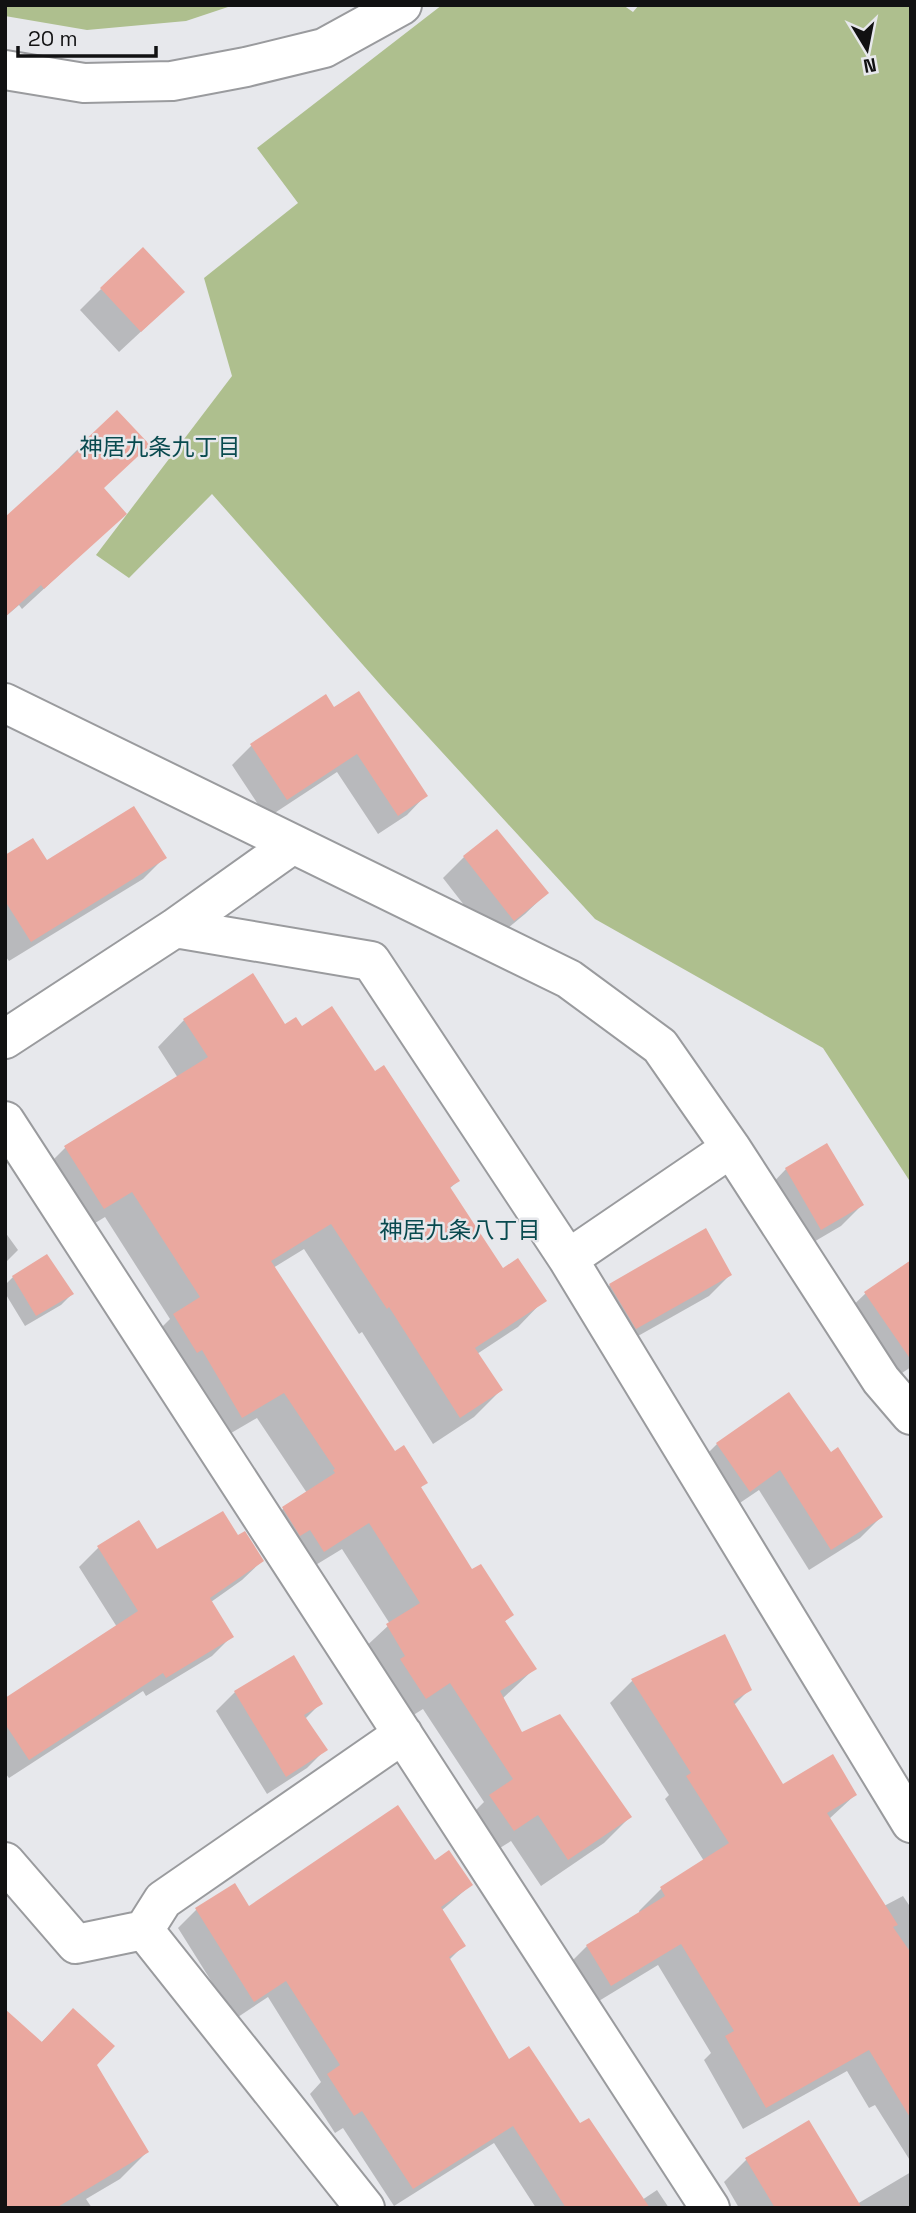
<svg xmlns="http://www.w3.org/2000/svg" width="916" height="2213" font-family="'Space Grotesk','Noto Sans JP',sans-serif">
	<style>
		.green { fill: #aebf8e }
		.shadow { fill: #0003 }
		.building { fill: #eaa89f }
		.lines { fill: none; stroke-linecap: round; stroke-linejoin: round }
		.minor-casing { stroke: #9a9b9e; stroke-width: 42 }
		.tertiary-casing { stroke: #9a9b9e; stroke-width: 42 }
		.minor { stroke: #fff; stroke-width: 38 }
		.tertiary { stroke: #fff; stroke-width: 38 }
		.labels { text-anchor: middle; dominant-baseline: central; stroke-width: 5; stroke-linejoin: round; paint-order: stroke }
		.neighbourhood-label { font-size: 23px; fill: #094a4f; stroke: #e7e8ec }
	</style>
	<rect width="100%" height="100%" fill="#e7e8ec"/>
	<path class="green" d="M 5,5 L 234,5 L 186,21 L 87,30 L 5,16 Z
		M 442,5 L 623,5 L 633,12 L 639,5 L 911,5 L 911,1183 L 823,1048 L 595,919 L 386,691 L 212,494 L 129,578 L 96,555 L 232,376 L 204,278 L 298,203 L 257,148 Z"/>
	<path class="shadow" d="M 101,289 L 161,313 L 119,352 L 80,310 Z
		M 148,445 L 102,489 L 125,514 L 22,609 L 19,605 L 5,617 L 5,520 L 61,469 L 60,467 L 81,446 Z
		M 334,710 L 426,795 L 407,815 L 378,834 L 337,772 L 267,818 L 232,765 L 251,746 Z
		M 497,831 L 547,893 L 525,914 L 492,941 L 443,878 L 464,857 Z
		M 5,858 L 47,863 L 164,858 L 143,879 L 9,961 L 5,956 Z
		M 184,1020 L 302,1029 L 374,1073 L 458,1181 L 449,1189 L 502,1270 L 544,1300 L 518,1327 L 477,1354 L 501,1390 L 474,1417 L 433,1444 L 362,1332 L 359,1334 L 304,1249 L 273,1268 L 394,1454 L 426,1482 L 419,1489 L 472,1572 L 512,1615 L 504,1622 L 534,1669 L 502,1699 L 521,1734 L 630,1817 L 604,1843 L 541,1886 L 511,1841 L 487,1856 L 464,1822 L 484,1802 L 423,1709 L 399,1724 L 360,1652 L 390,1624 L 342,1549 L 296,1577 L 256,1535 L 283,1509 L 307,1493 L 257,1418 L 214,1443 L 147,1342 L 170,1319 L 105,1217 L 77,1234 L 39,1174 L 66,1147 L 178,1078 L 158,1047 Z
		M 786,1169 L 862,1205 L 841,1226 L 800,1250 L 765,1191 Z
		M 5,1232 L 18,1250 L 5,1263 Z
		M 46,1256 L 72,1294 L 61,1305 L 25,1326 L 5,1293 L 5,1285 L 13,1277 Z
		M 730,1275 L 709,1296 L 615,1349 L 589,1306 L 610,1285 Z
		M 911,1278 L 911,1367 L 890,1381 L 844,1314 L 866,1293 Z
		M 789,1394 L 830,1454 L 881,1517 L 860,1538 L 809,1570 L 759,1490 L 728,1511 L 696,1465 L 717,1444 Z
		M 237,1537 L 262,1561 L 242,1580 L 211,1602 L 231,1637 L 212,1656 L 146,1696 L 143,1691 L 9,1778 L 5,1773 L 5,1700 L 117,1627 L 79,1567 L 98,1548 L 157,1551 Z
		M 632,1681 L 750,1689 L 734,1705 L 783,1786 L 855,1795 L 829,1819 L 884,1906 L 903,1896 L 911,1908 L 911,2162 L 875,2105 L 869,2108 L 847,2071 L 743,2129 L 704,2060 L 711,2053 L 658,1965 L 589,2007 L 565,1968 L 587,1946 L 640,1914 L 639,1911 L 661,1889 L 704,1861 L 665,1799 L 669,1795 L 610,1703 Z
		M 235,1692 L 321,1703 L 305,1719 L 326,1749 L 307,1768 L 267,1794 L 216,1711 Z
		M 435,1862 L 471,1885 L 441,1911 L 464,1945 L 449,1960 L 509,2062 L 579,2126 L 642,2200 L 657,2190 L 669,2208 L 536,2208 L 494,2143 L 394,2206 L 343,2128 L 335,2133 L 310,2094 L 321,2082 L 268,1997 L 235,2019 L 178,1928 L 196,1910 L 248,1908 Z
		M 73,2010 L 95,2065 L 147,2152 L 120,2179 L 86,2199 L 92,2208 L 5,2208 L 41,2043 Z
		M 808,2123 L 857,2204 L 911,2172 L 911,2208 L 739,2208 L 724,2182 L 746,2160 Z"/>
	<path class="building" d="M 143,247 L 185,292 L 141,332 L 100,288 Z
		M 117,410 L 150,445 L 104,488 L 127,514 L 44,589 L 41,585 L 5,617 L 5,517 L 82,447 L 80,445 Z
		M 359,691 L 428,796 L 398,816 L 357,754 L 287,800 L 250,744 L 326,694 L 334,707 Z
		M 134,806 L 167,858 L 31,942 L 5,901 L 5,855 L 33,838 L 47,860 Z
		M 497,829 L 549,893 L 514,921 L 463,856 Z
		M 253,973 L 285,1024 L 296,1017 L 302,1026 L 332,1006 L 375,1071 L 384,1065 L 460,1181 L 450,1187 L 503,1268 L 518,1258 L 547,1301 L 475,1348 L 503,1390 L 460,1418 L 389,1307 L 387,1309 L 331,1224 L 271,1261 L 395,1451 L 404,1445 L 428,1483 L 421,1487 L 472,1569 L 481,1564 L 514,1615 L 505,1621 L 537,1669 L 500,1691 L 522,1732 L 560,1714 L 632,1817 L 568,1860 L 538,1815 L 514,1831 L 489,1795 L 513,1779 L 450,1683 L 426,1699 L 400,1659 L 405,1656 L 386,1624 L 420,1603 L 369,1523 L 324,1552 L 310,1530 L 300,1536 L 282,1507 L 335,1473 L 333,1470 L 335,1469 L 284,1393 L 242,1418 L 202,1350 L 197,1353 L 173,1314 L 200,1297 L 132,1192 L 104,1209 L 64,1146 L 208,1057 L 183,1019 Z
		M 827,1143 L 864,1205 L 821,1230 L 785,1168 Z
		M 706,1228 L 732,1275 L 636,1329 L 609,1284 Z
		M 47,1254 L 74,1294 L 36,1316 L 12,1276 Z
		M 911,1260 L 911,1360 L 864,1292 Z
		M 789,1392 L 831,1452 L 838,1447 L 883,1517 L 831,1550 L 780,1470 L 750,1492 L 716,1443 Z
		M 223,1511 L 238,1535 L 245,1531 L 264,1561 L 210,1598 L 234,1637 L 166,1678 L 163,1673 L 29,1760 L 5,1724 L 5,1698 L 138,1611 L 97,1546 L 139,1520 L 157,1549 Z
		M 725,1634 L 752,1690 L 733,1701 L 783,1784 L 833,1754 L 857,1795 L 827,1813 L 898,1925 L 893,1927 L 911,1953 L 911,2119 L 869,2050 L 766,2108 L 725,2036 L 734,2031 L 681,1944 L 611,1986 L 586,1945 L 665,1896 L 660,1887 L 729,1843 L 686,1776 L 691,1773 L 631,1679 Z
		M 294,1655 L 323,1704 L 304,1715 L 328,1750 L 286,1777 L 234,1691 Z
		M 398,1805 L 435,1860 L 449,1850 L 473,1885 L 441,1907 L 466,1946 L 449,1957 L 509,2059 L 529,2046 L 580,2123 L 589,2118 L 650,2208 L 566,2208 L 513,2126 L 413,2189 L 362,2111 L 354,2116 L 327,2074 L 340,2065 L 286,1981 L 254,2002 L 195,1908 L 235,1883 L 249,1906 Z
		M 73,2008 L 115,2046 L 97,2065 L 149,2152 L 56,2208 L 5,2208 L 5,2009 L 42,2042 Z
		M 809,2120 L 862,2208 L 775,2208 L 745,2158 Z"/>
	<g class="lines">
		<defs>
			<path id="minor" d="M 5,703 L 569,979 L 660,1046 L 731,1148 L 881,1380 L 911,1415
				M 175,928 L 371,961 L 568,1259 L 911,1823
				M 5,1039 L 175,928 L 293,844
				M 5,1121 L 710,2208
				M 568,1259 L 731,1148
				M 5,1862 L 76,1944 L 144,1930 L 163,1900 L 403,1734
				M 144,1930 L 365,2208"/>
			<path id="tertiary" d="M 5,70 L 84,83 L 172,81 L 246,67 L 324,48 L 402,5"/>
		</defs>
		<use href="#minor" class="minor-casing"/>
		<use href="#tertiary" class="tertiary-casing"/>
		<use href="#minor" class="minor"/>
		<use href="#tertiary" class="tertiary"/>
	</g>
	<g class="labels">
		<g class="neighbourhood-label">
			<text x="160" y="447">神居九条九丁目</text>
			<text x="460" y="1230">神居九条八丁目</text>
		</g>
	</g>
	<rect width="916" height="2213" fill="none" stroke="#111112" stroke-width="14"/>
	<g transform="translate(867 49) rotate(170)" stroke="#e7e8ec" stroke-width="5" paint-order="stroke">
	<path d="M0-5L12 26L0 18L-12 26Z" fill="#111112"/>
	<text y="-10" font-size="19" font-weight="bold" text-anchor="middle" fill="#111112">N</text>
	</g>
	<path d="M18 46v10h138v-10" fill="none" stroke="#111112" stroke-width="3.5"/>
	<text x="28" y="46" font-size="21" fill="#111112" stroke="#e7e8ec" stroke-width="5" paint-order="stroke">20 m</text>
</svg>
